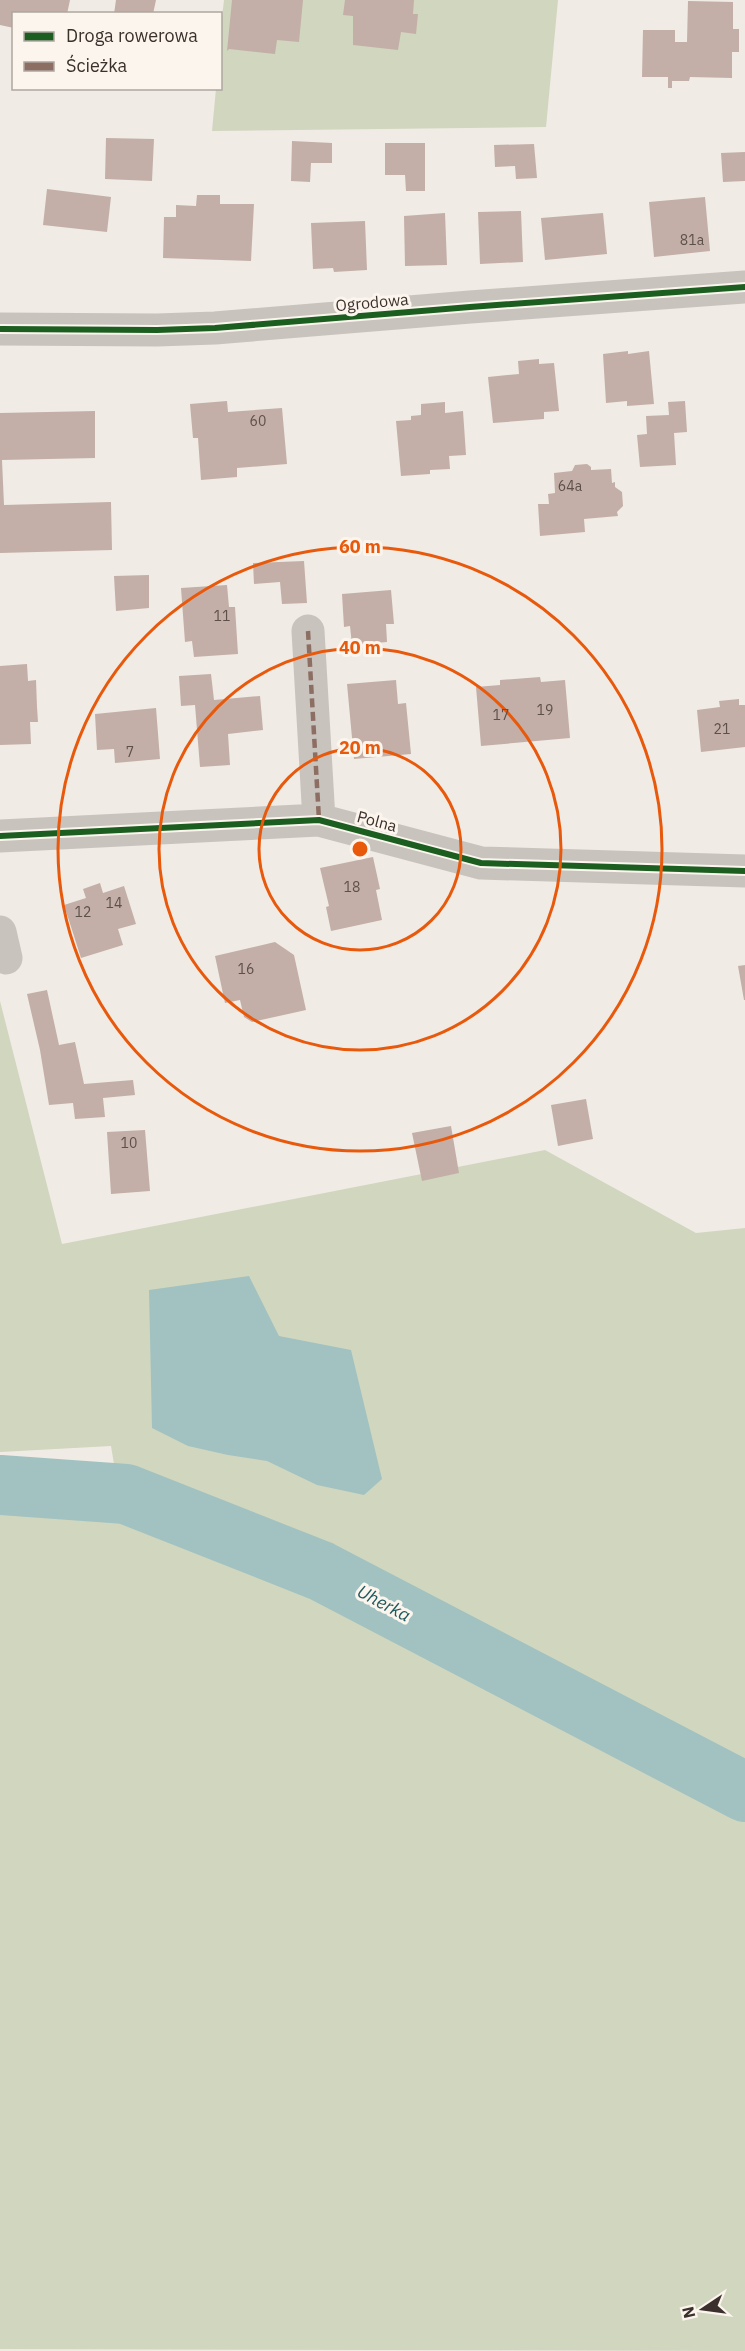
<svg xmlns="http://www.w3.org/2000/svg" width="745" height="2351" font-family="'IBM Plex Sans',sans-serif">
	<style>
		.green { fill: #d1d6bf }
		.water { fill: #a1c2c1 }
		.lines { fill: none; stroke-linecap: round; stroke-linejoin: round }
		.river { stroke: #a1c2c1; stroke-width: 60 }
		.building { fill: #c3afa7 }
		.street { stroke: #c9c3be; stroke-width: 33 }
		.quiet { stroke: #8d6e63; stroke-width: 4.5; stroke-dasharray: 9 4.5; stroke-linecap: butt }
		.cycleway-casing { stroke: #fbf5ee; stroke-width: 10 }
		.cycleway { stroke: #1b5e20; stroke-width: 6 }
		.ring { fill: none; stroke: #e8590c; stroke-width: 3 }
		.labels { text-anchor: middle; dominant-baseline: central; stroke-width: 6; stroke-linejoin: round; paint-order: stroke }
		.number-label { font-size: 14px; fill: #5d504a }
		.street-label { font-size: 16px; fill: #3b302b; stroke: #fbf5ee }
		.water-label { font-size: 18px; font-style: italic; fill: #1f5a5e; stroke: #fbf5ee }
		.centre { fill: #e8590c; stroke: #fbf5ee; stroke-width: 3 }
		.ring-label { font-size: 18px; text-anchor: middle; font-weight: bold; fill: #e8590c; stroke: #fbf5ee; stroke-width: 6; stroke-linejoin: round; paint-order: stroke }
	</style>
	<rect width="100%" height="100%" fill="#f0ebe5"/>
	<path class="green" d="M 224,0 L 558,0 L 546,127 L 212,131 L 216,89 L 220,88 L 220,34 Z
		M 0,1001 L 62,1244 L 545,1150 L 696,1233 L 745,1228 L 745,2351 L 0,2349 L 0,1510 L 122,1513 L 111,1446 L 0,1452 Z"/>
	<path class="water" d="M 249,1276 L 279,1336 L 351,1350 L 382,1479 L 364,1495 L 317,1485 L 267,1461 L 228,1455 L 188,1446 L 152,1428 L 149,1290 Z"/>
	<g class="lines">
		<path class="river" d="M 0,1485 L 126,1494 L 321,1571 L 745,1792"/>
	</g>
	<path class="building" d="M 0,0 L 70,0 L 67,14 L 14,14 L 14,28 L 0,25 Z
		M 116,0 L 156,0 L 153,14 L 114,14 Z
		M 232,0 L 303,0 L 299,42 L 277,40 L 275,54 L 229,49 L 227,51 Z
		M 345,0 L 414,0 L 413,14 L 418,14 L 416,34 L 401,32 L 398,50 L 353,45 L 353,16 L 343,15 Z
		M 688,1 L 733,2 L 733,29 L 739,29 L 739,52 L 732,52 L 732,78 L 690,77 L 689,81 L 672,81 L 672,88 L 668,88 L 668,77 L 642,77 L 643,30 L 675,30 L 675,42 L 687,42 Z
		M 106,138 L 154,139 L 152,181 L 105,179 Z
		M 292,141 L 332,143 L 332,163 L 311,163 L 310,182 L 291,181 Z
		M 385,143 L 425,143 L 425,191 L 406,191 L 405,175 L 385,175 Z
		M 534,144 L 537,178 L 516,179 L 515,166 L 495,167 L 494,145 Z
		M 745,152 L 745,181 L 723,182 L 721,153 Z
		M 47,189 L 111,197 L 107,232 L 43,225 Z
		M 197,195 L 220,195 L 220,204 L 254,204 L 251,261 L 163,258 L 164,217 L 176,217 L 176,205 L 196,206 Z
		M 705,197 L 710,251 L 654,257 L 649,202 Z
		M 521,211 L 523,262 L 480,264 L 478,212 Z
		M 445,213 L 447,265 L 405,266 L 404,216 Z
		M 603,213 L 607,254 L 545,260 L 541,218 Z
		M 365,221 L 367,270 L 334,272 L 333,268 L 313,269 L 311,223 Z
		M 628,351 L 628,354 L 649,351 L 654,404 L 627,406 L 627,401 L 606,403 L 603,354 Z
		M 539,359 L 539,364 L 554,363 L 559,411 L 544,412 L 544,419 L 493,423 L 488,377 L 519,374 L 518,361 Z
		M 227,401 L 228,412 L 282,408 L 287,464 L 237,468 L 237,477 L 201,480 L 198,438 L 193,438 L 190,404 Z
		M 685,401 L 687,432 L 674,433 L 676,465 L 640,467 L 637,435 L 647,434 L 646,416 L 669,415 L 668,402 Z
		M 445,402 L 445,413 L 463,411 L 466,455 L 449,456 L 450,469 L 430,470 L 430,474 L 401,476 L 396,421 L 411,420 L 411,416 L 421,415 L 421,404 Z
		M 95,411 L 95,458 L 2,460 L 4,505 L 111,502 L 112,550 L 0,553 L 0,413 Z
		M 587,464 L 591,467 L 591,470 L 611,469 L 612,483 L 615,482 L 615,487 L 622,492 L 623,506 L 617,512 L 618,516 L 584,519 L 585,532 L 540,536 L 538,504 L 549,504 L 548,494 L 555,493 L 554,473 L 572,471 L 575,465 Z
		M 304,561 L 307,603 L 282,604 L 280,582 L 254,584 L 253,563 Z
		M 149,575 L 149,608 L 116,611 L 114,576 Z
		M 227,585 L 229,607 L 235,607 L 238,654 L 194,657 L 192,641 L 185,642 L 181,588 Z
		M 391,590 L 394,624 L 386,624 L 387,642 L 352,645 L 350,626 L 344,627 L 342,594 Z
		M 27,664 L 28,681 L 36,680 L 37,707 L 38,722 L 30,722 L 31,744 L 0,745 L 0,666 Z
		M 211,674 L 214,700 L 260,696 L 263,730 L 228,734 L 230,765 L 200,767 L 195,705 L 181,706 L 179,676 Z
		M 540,677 L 541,682 L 565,680 L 570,738 L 481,746 L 476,687 L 500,685 L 500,680 Z
		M 396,680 L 398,704 L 406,703 L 411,754 L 354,759 L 347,684 Z
		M 739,699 L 739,705 L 745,705 L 745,747 L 701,752 L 697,710 L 720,707 L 719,701 Z
		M 156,708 L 160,759 L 115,763 L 114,749 L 97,750 L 95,714 Z
		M 373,857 L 380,889 L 376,890 L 382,920 L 331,931 L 326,907 L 329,906 L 320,868 Z
		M 100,883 L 103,893 L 124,886 L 136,924 L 118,929 L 123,945 L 81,958 L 64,905 L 86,898 L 83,889 Z
		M 275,942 L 294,955 L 306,1010 L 252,1022 L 244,1017 L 240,1000 L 225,1003 L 215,956 Z
		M 745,965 L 745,1000 L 744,1000 L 738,966 Z
		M 47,990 L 59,1045 L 75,1042 L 84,1084 L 133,1080 L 135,1095 L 103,1098 L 105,1117 L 75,1119 L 73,1103 L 49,1105 L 40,1050 L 27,994 Z
		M 586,1099 L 593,1139 L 558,1146 L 551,1105 Z
		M 451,1126 L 459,1173 L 422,1181 L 412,1133 Z
		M 145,1130 L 150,1191 L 111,1194 L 107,1132 Z"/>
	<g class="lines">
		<path class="street" d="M 0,329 L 157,330 L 215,328 L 470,307 L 745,287
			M 308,631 L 319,820
			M 0,836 L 319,820 L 481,863 L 745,871
			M 0,932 L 6,958"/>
		<path class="quiet" d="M 308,631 L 319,820"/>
		<defs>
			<path id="cycleway" d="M 0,329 L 157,330 L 215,328 L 470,307 L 745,287
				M 0,836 L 319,820 L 481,863 L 745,871"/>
		</defs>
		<use href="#cycleway" class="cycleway-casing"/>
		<use href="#cycleway" class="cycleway"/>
	</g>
	<g class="ring">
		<circle cx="360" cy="849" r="101"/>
		<circle cx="360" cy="849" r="201"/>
		<circle cx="360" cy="849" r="302"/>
	</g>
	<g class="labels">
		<g class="number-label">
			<text x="692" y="240">81a</text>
			<text x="258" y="421">60</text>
			<text x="570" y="486">64a</text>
			<text x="222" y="616">11</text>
			<text x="545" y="710">19</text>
			<text x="501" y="715">17</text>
			<text x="722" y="729">21</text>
			<text x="130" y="752">7</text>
			<text x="352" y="887">18</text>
			<text x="114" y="903">14</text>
			<text x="83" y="912">12</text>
			<text x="246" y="969">16</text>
			<text x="129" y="1143">10</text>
		</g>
		<g class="street-label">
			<text transform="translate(372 302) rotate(-5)">Ogrodowa</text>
			<text transform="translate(377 821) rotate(15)">Polna</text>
		</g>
		<g class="water-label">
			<text transform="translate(384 1603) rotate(28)">Uherka</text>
		</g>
	</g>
	<circle cx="360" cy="849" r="9" class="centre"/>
	<g class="ring-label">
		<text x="360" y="553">60 m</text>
		<text x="360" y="654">40 m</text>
		<text x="360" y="754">20 m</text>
	</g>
	<rect x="12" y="12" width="210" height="78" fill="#fbf5ee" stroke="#aea6a0" stroke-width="1.5"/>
	<rect x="24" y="32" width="30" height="9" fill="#1b5e20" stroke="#aea6a0" stroke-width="1.5"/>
	<text x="66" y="42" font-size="18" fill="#3b302b">Droga rowerowa</text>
	<rect x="24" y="62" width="30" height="9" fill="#8d6e63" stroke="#aea6a0" stroke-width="1.5"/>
	<text x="66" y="72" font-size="18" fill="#3b302b">Ścieżka</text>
	<g transform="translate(703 2309) rotate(257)" stroke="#fbf5ee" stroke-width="4.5" paint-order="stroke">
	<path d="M0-4.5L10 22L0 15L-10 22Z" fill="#3b302b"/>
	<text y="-9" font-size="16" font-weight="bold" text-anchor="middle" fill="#3b302b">N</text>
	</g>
</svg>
